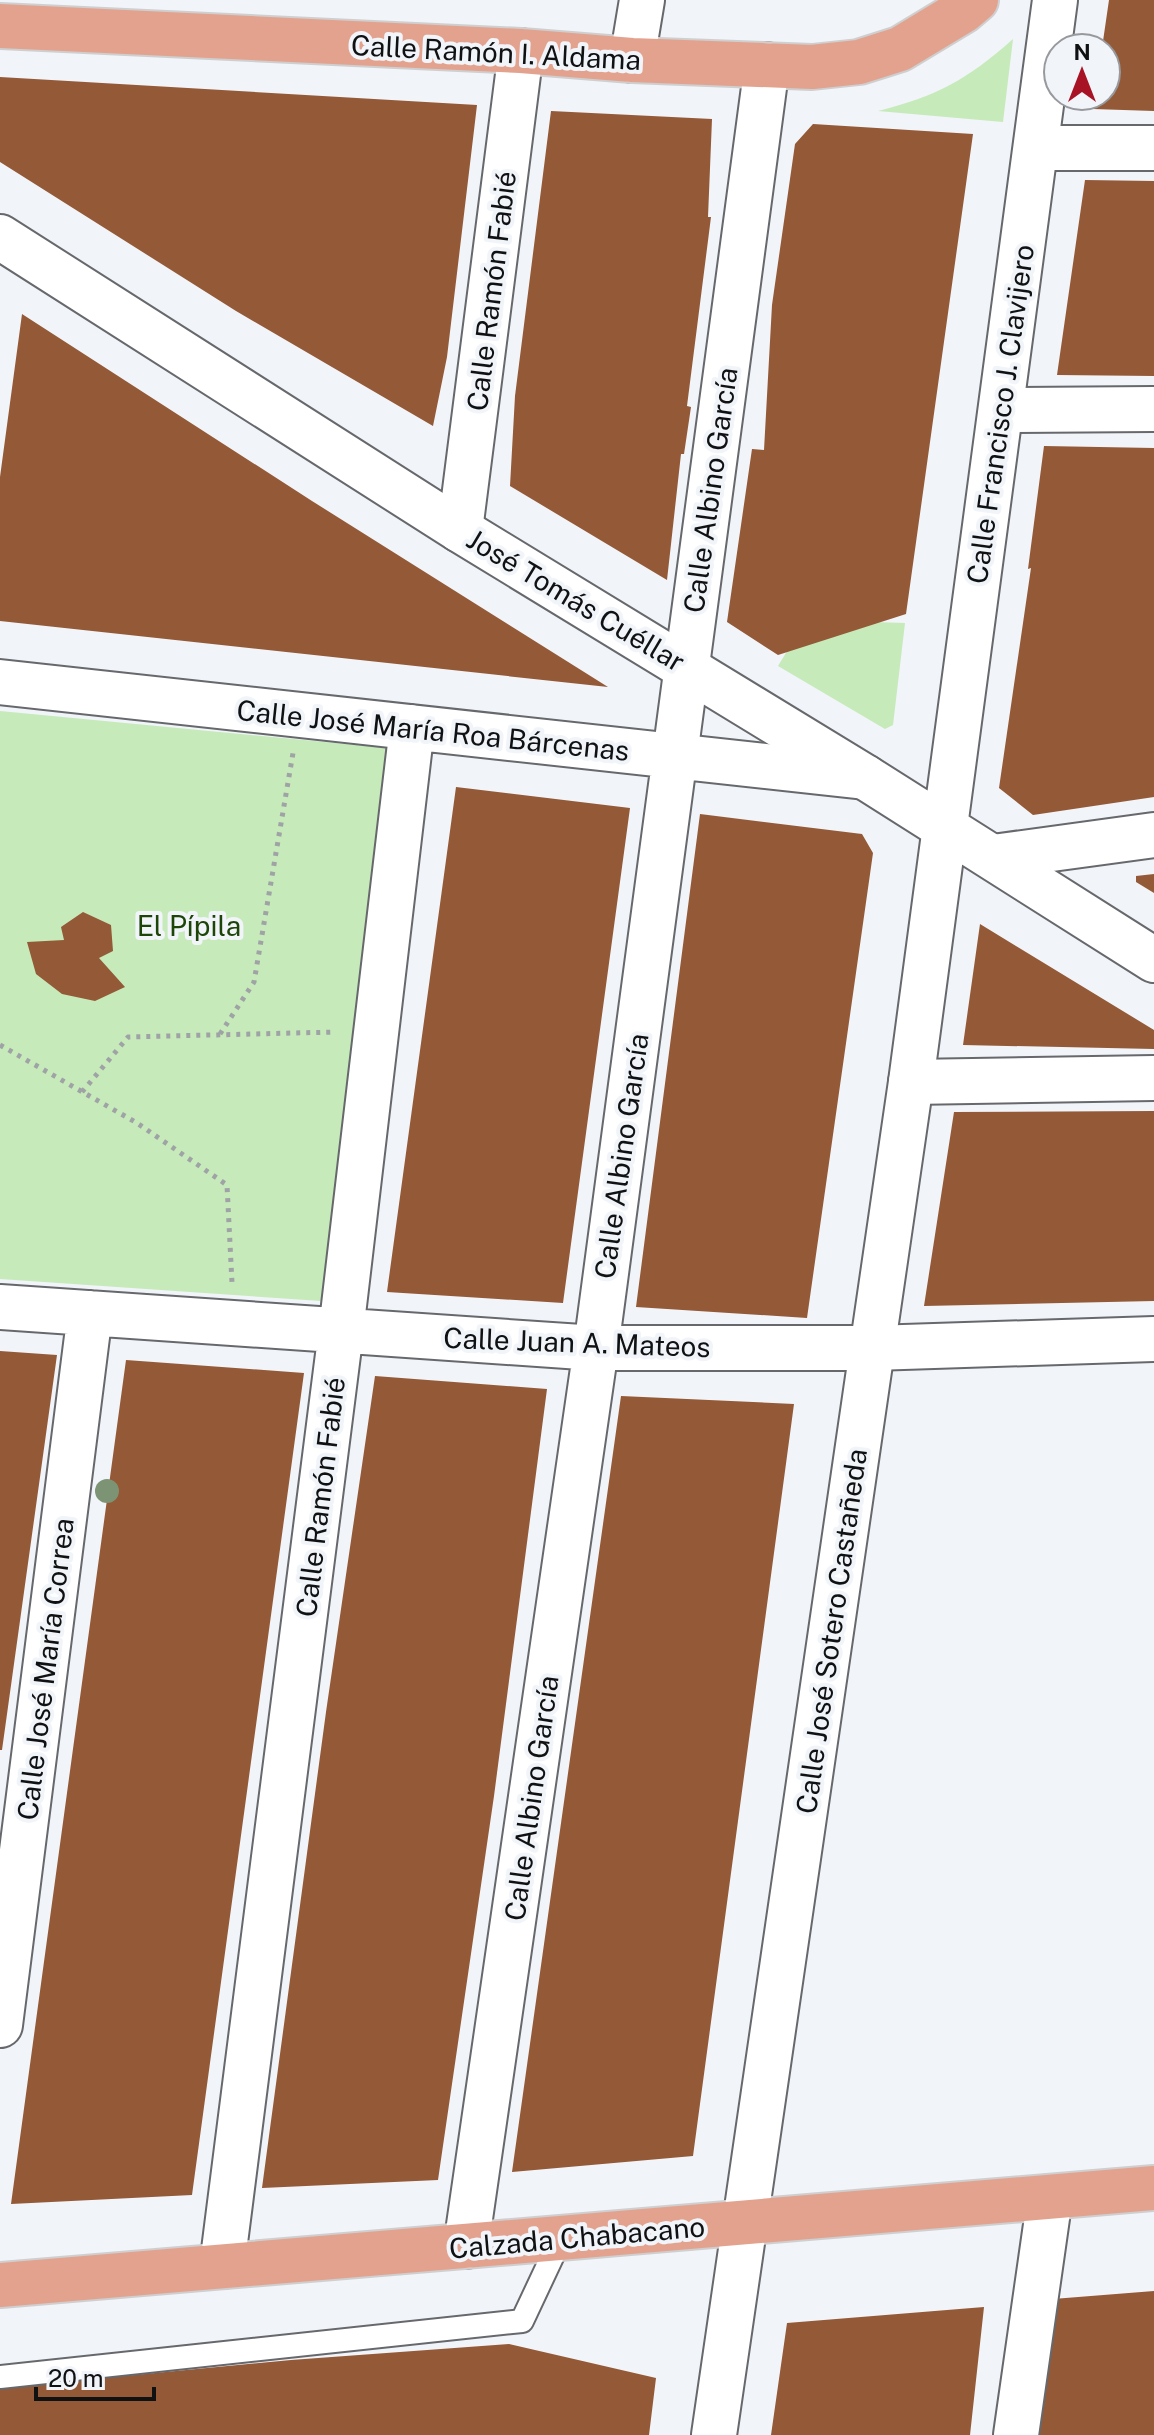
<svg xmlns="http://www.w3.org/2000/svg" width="1154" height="2435" font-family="'Public Sans',sans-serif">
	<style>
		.green { fill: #c6eab9 }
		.building { fill: #945936 }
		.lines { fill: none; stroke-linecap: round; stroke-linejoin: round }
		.service-casing { stroke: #66686c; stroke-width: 26 }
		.minor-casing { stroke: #66686c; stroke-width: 48 }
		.tertiary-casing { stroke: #66686c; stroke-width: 48 }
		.primary-casing { stroke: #cfcfd0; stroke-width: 48 }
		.path { stroke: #a0a3a6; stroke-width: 5; stroke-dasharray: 4 6; stroke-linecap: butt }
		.service { stroke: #fff; stroke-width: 22 }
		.minor { stroke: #fff; stroke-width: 44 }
		.tertiary { stroke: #fff; stroke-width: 44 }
		.primary { stroke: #e3a28e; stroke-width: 44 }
		.tree { fill: #7c9474 }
		.labels { text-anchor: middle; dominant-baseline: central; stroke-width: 8; stroke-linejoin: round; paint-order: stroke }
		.street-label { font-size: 28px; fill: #101112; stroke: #f1f4f9 }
		.park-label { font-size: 28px; fill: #1d4508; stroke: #f1f4f9 }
	</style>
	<rect width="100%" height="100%" fill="#f1f4f9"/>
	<path class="green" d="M 1013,39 L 1003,122 L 878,111 C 937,96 967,80 1013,39 Z
		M 806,620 L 905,623 L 893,725 L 885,729 L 778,666 Z
		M 0,711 L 388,748 L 326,1296 L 321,1301 L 0,1279 Z"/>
	<path class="building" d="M 1109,0 L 1154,0 L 1154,111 L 1093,109 L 1095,96 L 1106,96 L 1106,48 L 1102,48 Z
		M 0,77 L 477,105 L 447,357 L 433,426 L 236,311 L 0,162 Z
		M 551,111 L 712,119 L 708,217 L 711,217 L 687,406 L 691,407 L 684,454 L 681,454 L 667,580 L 510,486 L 515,396 Z
		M 813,124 L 973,134 L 906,614 L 778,655 L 727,622 L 752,449 L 764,450 L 772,305 L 795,144 Z
		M 1085,180 L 1154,181 L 1154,376 L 1057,375 Z
		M 22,314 L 312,501 L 608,687 L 0,621 L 0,477 Z
		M 1044,446 L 1154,448 L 1154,797 L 1033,815 L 999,788 L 1031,568 L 1028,569 Z
		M 456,787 L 630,808 L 563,1303 L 387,1292 Z
		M 700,814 L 862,834 L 873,853 L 807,1318 L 636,1307 Z
		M 1154,874 L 1154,893 L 1136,882 L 1136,876 Z
		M 83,912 L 111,925 L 113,951 L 99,958 L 125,987 L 95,1001 L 62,994 L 36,974 L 27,942 L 64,940 L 61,927 Z
		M 980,924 L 1154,1030 L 1154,1049 L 963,1045 Z
		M 1154,1111 L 1154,1301 L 924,1306 L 954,1112 Z
		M 0,1351 L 57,1355 L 2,1750 L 0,1750 Z
		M 126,1360 L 304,1373 L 192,2195 L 11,2204 Z
		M 375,1376 L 547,1389 L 494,1796 L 438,2180 L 262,2188 L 326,1712 Z
		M 621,1396 L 794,1404 L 693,2156 L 512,2172 Z
		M 1154,2291 L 1154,2435 L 1036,2435 L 1053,2299 Z
		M 984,2307 L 970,2435 L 771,2435 L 787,2323 Z
		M 509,2344 L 656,2378 L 649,2435 L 0,2435 L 0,2388 L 291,2360 Z"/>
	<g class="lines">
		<defs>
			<path id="service" d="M 0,2377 L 522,2321 L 561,2238"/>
			<path id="minor" d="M 632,60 L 642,0
				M 1036,148 L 1154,148
				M 1001,410 L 1154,409
				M 460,530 L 521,51
				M 0,682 L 865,777
				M 993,857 L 1154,835
				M 911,1082 L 1154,1078
				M 0,1307 L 596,1348 L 873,1348 L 1154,1339
				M 0,2025 L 90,1313
				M 466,2246 L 596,1348 L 767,65
				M 222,2266 L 341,1331 L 412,727
				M 1016,2435 L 1050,2197"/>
			<path id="tertiary" d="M 0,237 L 460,530 L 865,777 L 1154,960
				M 714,2435 L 911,1082 L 1055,0"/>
			<path id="primary" d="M 0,26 L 521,51 L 632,60 L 812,67 L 859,62 L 900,49 L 963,11 L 976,0
				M 0,2285 L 1154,2188"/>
		</defs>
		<use href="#service" class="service-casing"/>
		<use href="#minor" class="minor-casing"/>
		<use href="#tertiary" class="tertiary-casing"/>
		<use href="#primary" class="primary-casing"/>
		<path class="path" d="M 220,1034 L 254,982 L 293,753
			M 0,1045 L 137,1123 L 227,1185 L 232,1283
			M 82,1092 L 128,1037 L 336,1032"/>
		<use href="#service" class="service"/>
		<use href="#minor" class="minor"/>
		<use href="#tertiary" class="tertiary"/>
		<use href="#primary" class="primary"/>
	</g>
	<circle class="tree" cx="107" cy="1491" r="12"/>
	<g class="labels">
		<g class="street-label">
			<text transform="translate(496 52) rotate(3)">Calle Ramón I. Aldama</text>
			<text transform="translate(491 291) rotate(-83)">Calle Ramón Fabié</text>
			<text transform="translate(1000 414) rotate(-82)">Calle Francisco J. Clavijero</text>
			<text transform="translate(710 490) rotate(-82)">Calle Albino García</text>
			<text transform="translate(576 600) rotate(31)">José Tomás Cuéllar</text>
			<text transform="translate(433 730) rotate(6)">Calle José María Roa Bárcenas</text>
			<text transform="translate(621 1156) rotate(-82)">Calle Albino García</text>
			<text transform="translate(577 1342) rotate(2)">Calle Juan A. Mateos</text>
			<text transform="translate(320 1497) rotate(-83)">Calle Ramón Fabié</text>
			<text transform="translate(831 1631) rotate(-82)">Calle José Sotero Castañeda</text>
			<text transform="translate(45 1669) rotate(-83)">Calle José María Correa</text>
			<text transform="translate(531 1798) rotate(-82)">Calle Albino García</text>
			<text transform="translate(577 2237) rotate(-5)">Calzada Chabacano</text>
		</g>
		<g class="park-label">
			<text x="189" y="925">El Pípila</text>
		</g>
	</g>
	<g transform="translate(1082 72)"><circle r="38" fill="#f1f4f9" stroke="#97999d" stroke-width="2"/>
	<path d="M0-6L14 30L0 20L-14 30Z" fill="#a81225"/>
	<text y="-12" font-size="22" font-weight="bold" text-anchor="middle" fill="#101112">N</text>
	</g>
	<path d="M36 2387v12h118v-12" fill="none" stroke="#101112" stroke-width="4"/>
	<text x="48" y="2387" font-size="24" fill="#101112" stroke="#f1f4f9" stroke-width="6" paint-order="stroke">20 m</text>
</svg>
